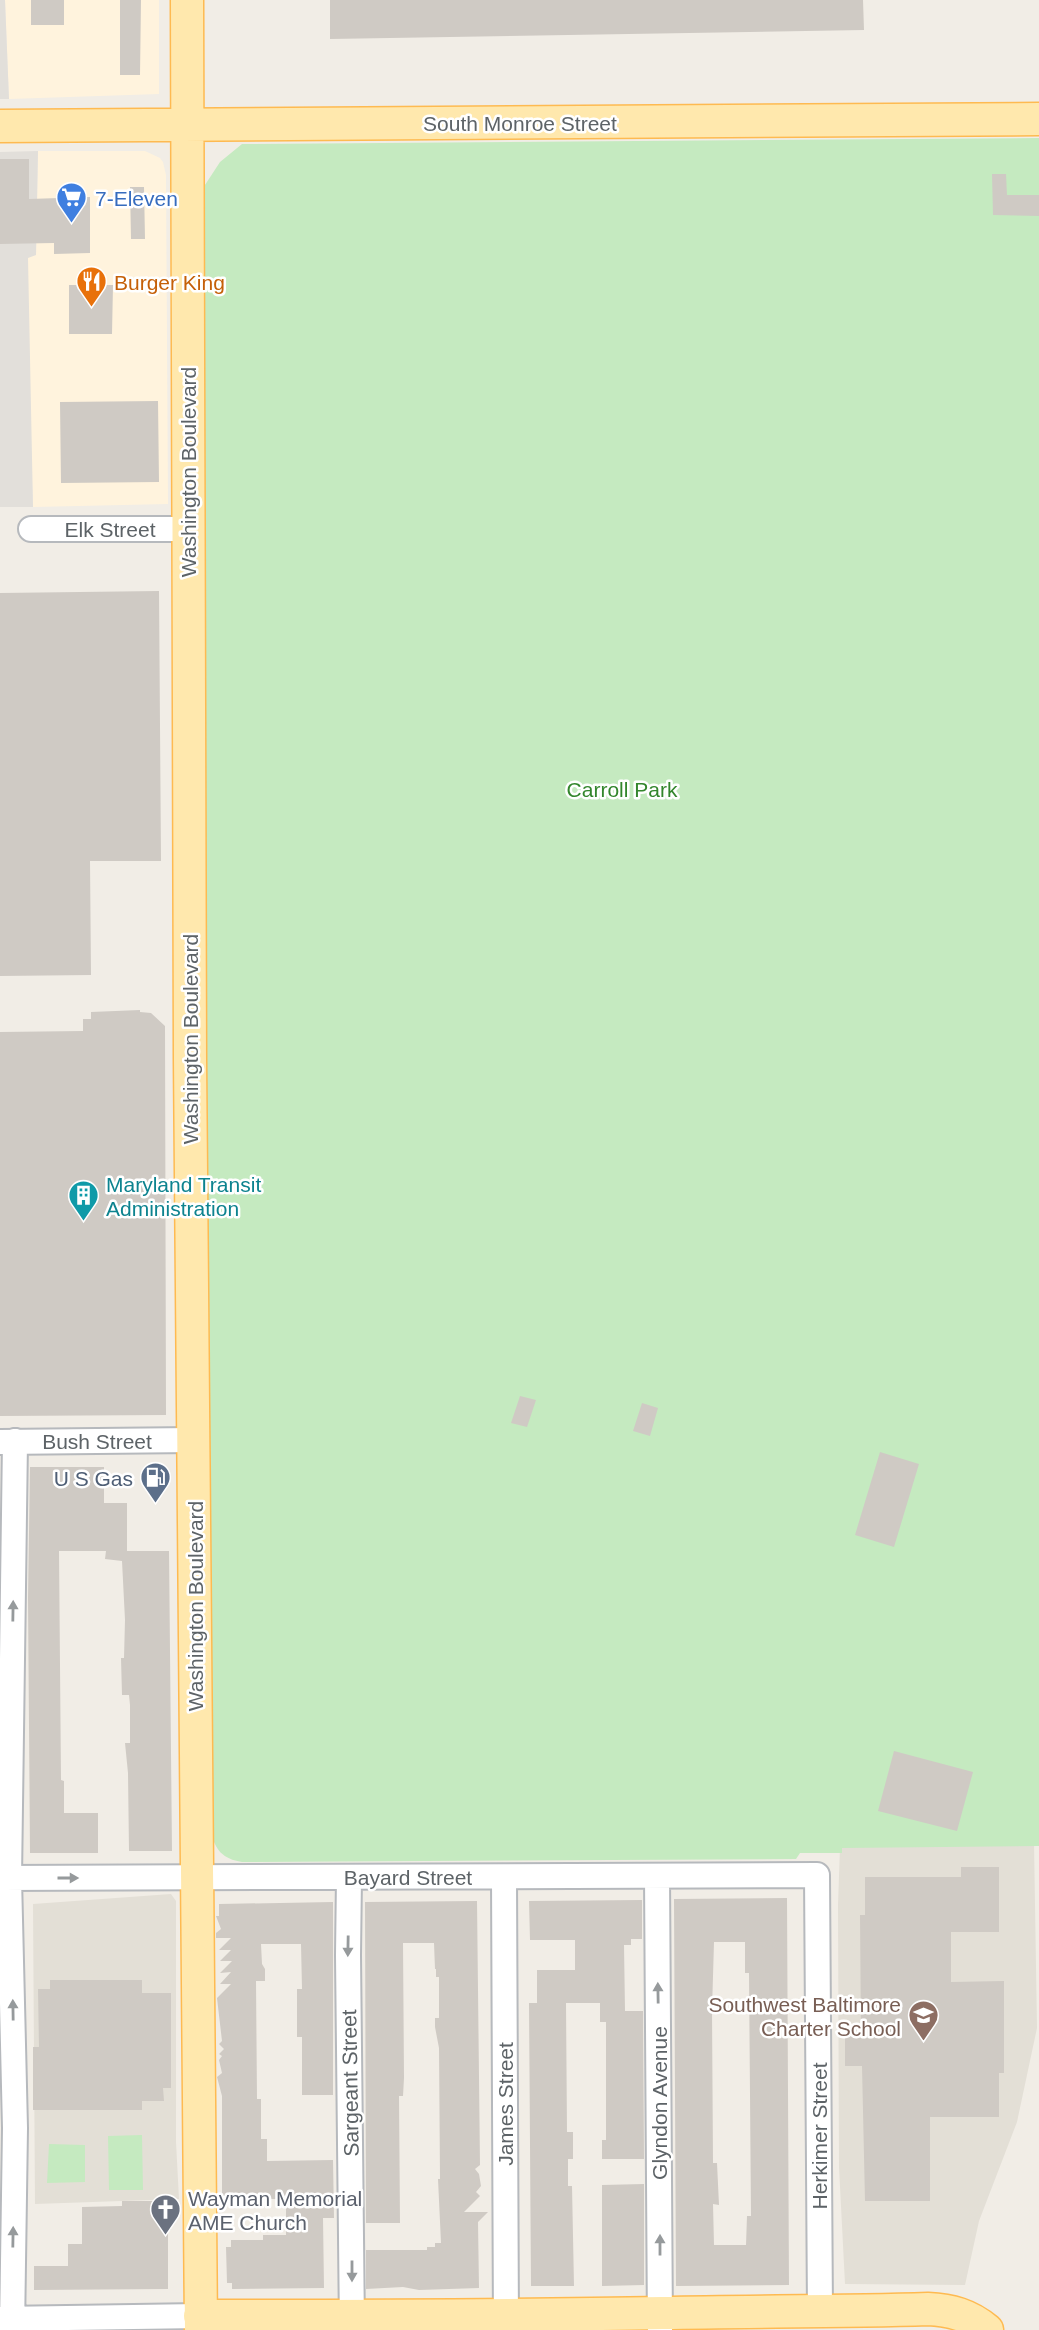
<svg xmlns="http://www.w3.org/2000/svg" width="1039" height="2330" font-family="Helvetica,sans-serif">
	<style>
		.commercial { fill: #fff3dd }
		.industrial { fill: #e2dfda }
		.education { fill: #e3dfd6 }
		.green { fill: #c5eac0 }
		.building { fill: #cfcac4; fill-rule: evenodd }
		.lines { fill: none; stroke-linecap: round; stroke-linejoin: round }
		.minor-casing { stroke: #b6b9bd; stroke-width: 28 }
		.major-casing { stroke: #feba51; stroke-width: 35 }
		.minor { stroke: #fff; stroke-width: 24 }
		.major { stroke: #ffe8ad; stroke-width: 32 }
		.oneway { fill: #969a9c }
		.labels { text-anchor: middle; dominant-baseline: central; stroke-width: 5; stroke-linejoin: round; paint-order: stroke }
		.street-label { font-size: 21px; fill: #5d6367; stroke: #fff }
		.shop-label { font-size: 21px; fill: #366cbe; stroke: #fff; text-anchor: start }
		.food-label { font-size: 21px; fill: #c56008; stroke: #fff; text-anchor: start }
		.park-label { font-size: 21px; fill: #33862d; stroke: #fff }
		.culture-label { font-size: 21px; fill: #0d838f; stroke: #fff; text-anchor: start }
		.service-label { font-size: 21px; fill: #4e5e75; stroke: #fff; text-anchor: end }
		.education-label { font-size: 21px; fill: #785e54; stroke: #fff; text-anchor: end }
		.worship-label { font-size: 21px; fill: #5b616d; stroke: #fff; text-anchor: start }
	</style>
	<rect width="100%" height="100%" fill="#f1ede6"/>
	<path class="commercial" d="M 5,0 L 159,0 L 159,94 L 9,99 Z
		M 38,151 L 145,151 L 160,158 L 163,162 L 166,175 L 168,504 L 33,507 L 28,383 L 28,257 L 36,255 Z"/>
	<path class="industrial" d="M 0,0 L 5,0 L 9,99 L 0,99 Z
		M 38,151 L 36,255 L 28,258 L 33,507 L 0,507 L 0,152 Z"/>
	<path class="education" d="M 1034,1843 L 1037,2028 L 1017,2122 L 979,2221 L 965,2285 L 845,2284 L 839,2167 L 838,1905 L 840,1847 Z
		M 171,1894 L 176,1901 L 176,2142 L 179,2199 L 35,2204 L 33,1904 Z"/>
	<path class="green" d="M 1039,138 L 1039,1846 L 842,1848 L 842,1853 L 800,1853 L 796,1859 L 242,1862 C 223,1859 215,1850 211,1832 L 207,1391 L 203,188 L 220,162 L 242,144 Z
		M 142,2135 L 143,2190 L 109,2190 L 108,2136 Z
		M 49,2144 L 85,2145 L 85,2182 L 47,2183 Z"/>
	<path class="building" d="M 31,0 L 64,0 L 64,25 L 31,25 Z
		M 120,0 L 141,0 L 140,75 L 120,75 Z
		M 330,0 L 863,0 L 864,30 L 330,39 Z
		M 0,159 L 29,159 L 29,199 L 90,197 L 90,253 L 54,254 L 54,243 L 0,244 Z
		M 992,174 L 1006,174 L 1007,195 L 1039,195 L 1039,216 L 993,215 Z
		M 130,187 L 144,187 L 145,239 L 131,239 Z
		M 69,285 L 113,285 L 112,334 L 69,334 Z
		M 158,401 L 159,482 L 61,483 L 60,402 Z
		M 159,591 L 161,861 L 90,861 L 91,975 L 0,976 L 0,593 Z
		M 140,1010 L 140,1012 L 151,1013 L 165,1026 L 166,1415 L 0,1416 L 0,1032 L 83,1031 L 83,1019 L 91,1019 L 91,1012 Z
		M 520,1396 L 536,1400 L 527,1427 L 511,1423 Z
		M 642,1403 L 658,1408 L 650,1436 L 633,1431 Z
		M 880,1452 L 919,1464 L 894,1547 L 855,1535 Z
		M 30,1467 L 104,1467 L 104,1503 L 127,1503 L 127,1551 L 169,1551 L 172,1851 L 129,1851 L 128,1773 L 125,1743 L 130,1743 L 130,1705 L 129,1695 L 122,1695 L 121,1658 L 124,1658 L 125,1620 L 122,1561 L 105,1559 L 106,1551 L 59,1551 L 61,1780 L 64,1781 L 64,1813 L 98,1813 L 98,1853 L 30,1853 L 28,1598 Z
		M 894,1751 L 973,1772 L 957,1831 L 878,1811 Z
		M 961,1867 L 999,1867 L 999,1932 L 951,1932 L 951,1982 L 1004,1981 L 1004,2073 L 999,2073 L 999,2117 L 930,2117 L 930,2201 L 865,2201 L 862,2066 L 845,2066 L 845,2035 L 861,2035 L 860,1915 L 865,1915 L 865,1877 L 961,1877 Z
		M 787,1898 L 789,2285 L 676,2286 L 674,1899 ZM 714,1942 L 745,1942 L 745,1973 L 749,1973 L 751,2216 L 747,2216 L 746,2245 L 714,2245 L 713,2204 L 719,2205 L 717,2163 L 713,2163 L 712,2010 Z
		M 642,1900 L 642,1939 L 631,1939 L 631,1945 L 624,1945 L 625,2011 L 643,2011 L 644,2159 L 602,2159 L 602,2140 L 606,2140 L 606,2022 L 600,2022 L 600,2003 L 566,2003 L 567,2132 L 573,2132 L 573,2159 L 568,2159 L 568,2186 L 572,2186 L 574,2286 L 531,2286 L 529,2003 L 537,2003 L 537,1970 L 575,1970 L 575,1940 L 530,1940 L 529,1901 Z
		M 477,1901 L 480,2165 L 475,2169 L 479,2174 L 481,2186 L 476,2192 L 480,2196 L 464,2212 L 488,2212 L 478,2222 L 479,2288 L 419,2290 L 403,2287 L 366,2289 L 366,2250 L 427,2250 L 427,2247 L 435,2247 L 435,2243 L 441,2243 L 438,2179 L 440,2179 L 439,2048 L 435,2027 L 435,2018 L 439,2018 L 439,1977 L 436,1977 L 436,1969 L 435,1969 L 434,1943 L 403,1943 L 404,2078 L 403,2096 L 399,2096 L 400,2223 L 366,2223 L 365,1902 Z
		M 333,1902 L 333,2095 L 302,2095 L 302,2037 L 297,2037 L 297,1989 L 302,1989 L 301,1944 L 261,1944 L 262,1964 L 265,1969 L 265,1981 L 256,1981 L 257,2099 L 261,2099 L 261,2139 L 267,2139 L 267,2161 L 333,2160 L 334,2218 L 323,2218 L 324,2288 L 232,2289 L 232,2283 L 227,2283 L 226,2247 L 231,2247 L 231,2240 L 263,2240 L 263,2235 L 286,2235 L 286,2199 L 222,2199 L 222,2096 L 217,2077 L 222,2073 L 219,2060 L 222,2056 L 219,2054 L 224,2049 L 219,2044 L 222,2041 L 217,1998 L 231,1984 L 220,1984 L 231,1972 L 220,1973 L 232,1961 L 220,1961 L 231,1950 L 219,1950 L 231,1938 L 216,1938 L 216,1933 L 221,1929 L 216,1916 L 219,1916 L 219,1904 Z
		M 50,1980 L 142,1980 L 142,1993 L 171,1993 L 171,2088 L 163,2088 L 164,2101 L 142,2101 L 142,2110 L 33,2110 L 33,2047 L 39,2047 L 38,1989 L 50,1989 Z
		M 644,2184 L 644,2285 L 602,2286 L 602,2185 Z
		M 122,2201 L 169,2201 L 171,2230 L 168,2230 L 168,2289 L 34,2290 L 34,2266 L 68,2266 L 68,2244 L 82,2244 L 82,2207 L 122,2206 Z"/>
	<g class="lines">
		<defs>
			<path id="minor" d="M 31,529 L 188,529
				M 0,1442 L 194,1440
				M 657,1876 L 660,2330
				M 349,1877 L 348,1955 L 352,2330
				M 504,1877 L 506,2330
				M 0,1878 L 817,1875 L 820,2313
				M 0,2319 L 200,2316
				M 12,2330 L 15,2128 L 9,1878 L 15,1441"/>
			<path id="major" d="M 187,0 L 190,1059 L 201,2330
				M 0,126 L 1039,119
				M 200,2316 C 355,2316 509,2316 663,2313 C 751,2311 840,2312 928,2309 C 951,2310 969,2315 987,2330"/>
		</defs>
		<use href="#minor" class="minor-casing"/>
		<use href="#major" class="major-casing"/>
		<use href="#minor" class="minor"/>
		<use href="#major" class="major"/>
	</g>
	<defs><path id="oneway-solid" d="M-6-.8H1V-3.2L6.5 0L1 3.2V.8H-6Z" transform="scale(1.75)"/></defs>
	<g class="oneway">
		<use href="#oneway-solid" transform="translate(13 1611) rotate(-89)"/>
		<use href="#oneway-solid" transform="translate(68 1878)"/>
		<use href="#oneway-solid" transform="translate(348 1946) rotate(91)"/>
		<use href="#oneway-solid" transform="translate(658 1993) rotate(-91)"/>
		<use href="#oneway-solid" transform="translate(13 2010) rotate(-91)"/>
		<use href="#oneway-solid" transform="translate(13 2237) rotate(-89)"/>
		<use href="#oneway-solid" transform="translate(660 2245) rotate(-90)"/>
		<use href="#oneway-solid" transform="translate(352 2271) rotate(90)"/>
	</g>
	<defs>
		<symbol id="supermarket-pin" viewBox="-11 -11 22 30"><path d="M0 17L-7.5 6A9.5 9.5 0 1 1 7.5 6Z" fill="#3f7fe0" stroke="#fff"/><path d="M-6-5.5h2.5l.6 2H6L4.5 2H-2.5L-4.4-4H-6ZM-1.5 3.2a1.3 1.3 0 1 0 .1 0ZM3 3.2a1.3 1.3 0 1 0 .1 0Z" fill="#fff"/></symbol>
		<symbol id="restaurant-pin" viewBox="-11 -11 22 30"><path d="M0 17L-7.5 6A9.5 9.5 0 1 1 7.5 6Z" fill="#e8710a" stroke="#fff"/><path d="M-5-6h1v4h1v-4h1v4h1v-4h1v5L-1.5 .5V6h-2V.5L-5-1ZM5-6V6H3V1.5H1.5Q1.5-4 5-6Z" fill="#fff"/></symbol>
		<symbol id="building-pin" viewBox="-11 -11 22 30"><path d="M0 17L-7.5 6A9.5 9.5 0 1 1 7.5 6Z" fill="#0f9aa8" stroke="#fff"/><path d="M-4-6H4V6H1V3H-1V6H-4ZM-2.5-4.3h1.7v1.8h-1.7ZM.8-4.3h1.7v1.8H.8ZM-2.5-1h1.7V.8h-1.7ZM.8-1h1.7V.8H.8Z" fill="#fff"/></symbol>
		<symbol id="fuel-pin" viewBox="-11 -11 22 30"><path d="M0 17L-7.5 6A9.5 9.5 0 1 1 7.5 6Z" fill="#5c6f8a" stroke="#fff"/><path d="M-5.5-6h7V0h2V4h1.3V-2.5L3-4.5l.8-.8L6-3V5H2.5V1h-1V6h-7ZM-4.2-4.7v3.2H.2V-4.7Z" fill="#fff"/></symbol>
		<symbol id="school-pin" viewBox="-11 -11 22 30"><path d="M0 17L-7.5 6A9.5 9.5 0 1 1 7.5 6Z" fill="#8d6e63" stroke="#fff"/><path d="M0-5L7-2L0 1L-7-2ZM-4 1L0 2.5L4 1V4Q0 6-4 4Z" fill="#fff"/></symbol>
		<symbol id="church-pin" viewBox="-11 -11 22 30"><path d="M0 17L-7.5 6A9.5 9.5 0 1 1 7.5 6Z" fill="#6b7280" stroke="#fff"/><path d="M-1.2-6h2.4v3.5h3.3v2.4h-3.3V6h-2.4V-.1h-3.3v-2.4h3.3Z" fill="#fff"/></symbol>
	</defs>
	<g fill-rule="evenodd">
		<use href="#supermarket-pin" x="54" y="180" width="35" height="47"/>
		<use href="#restaurant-pin" x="74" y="264" width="35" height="47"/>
		<use href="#building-pin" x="66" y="1178" width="35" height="47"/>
		<use href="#fuel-pin" x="138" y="1460" width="35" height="47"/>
		<use href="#school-pin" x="906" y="1998" width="35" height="47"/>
		<use href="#church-pin" x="148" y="2192" width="35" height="47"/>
	</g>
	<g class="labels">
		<g class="street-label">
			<text x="520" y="123">South Monroe Street</text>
			<text transform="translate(188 472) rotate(-90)">Washington Boulevard</text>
			<text x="110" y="529">Elk Street</text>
			<text transform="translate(190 1039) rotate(-90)">Washington Boulevard</text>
			<text x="97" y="1441">Bush Street</text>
			<text transform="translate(195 1606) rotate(-90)">Washington Boulevard</text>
			<text x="408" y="1877">Bayard Street</text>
			<text transform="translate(350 2083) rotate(-91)">Sargeant Street</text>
			<text transform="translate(659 2103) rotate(-90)">Glyndon Avenue</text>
			<text transform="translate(505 2104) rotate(-90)">James Street</text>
			<text transform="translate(819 2136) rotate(-90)">Herkimer Street</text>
		</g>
		<g class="shop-label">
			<text x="95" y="198">7-Eleven</text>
		</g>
		<g class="food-label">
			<text x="114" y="282">Burger King</text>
		</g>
		<g class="park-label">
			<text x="622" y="789">Carroll Park</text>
		</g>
		<g class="culture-label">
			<text x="106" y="1184">Maryland Transit<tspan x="106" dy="24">Administration</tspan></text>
		</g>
		<g class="service-label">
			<text x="133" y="1478">U S Gas</text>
		</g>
		<g class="education-label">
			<text x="901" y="2004">Southwest Baltimore<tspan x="901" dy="24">Charter School</tspan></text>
		</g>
		<g class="worship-label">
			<text x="188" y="2198">Wayman Memorial<tspan x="188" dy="24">AME Church</tspan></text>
		</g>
	</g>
</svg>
